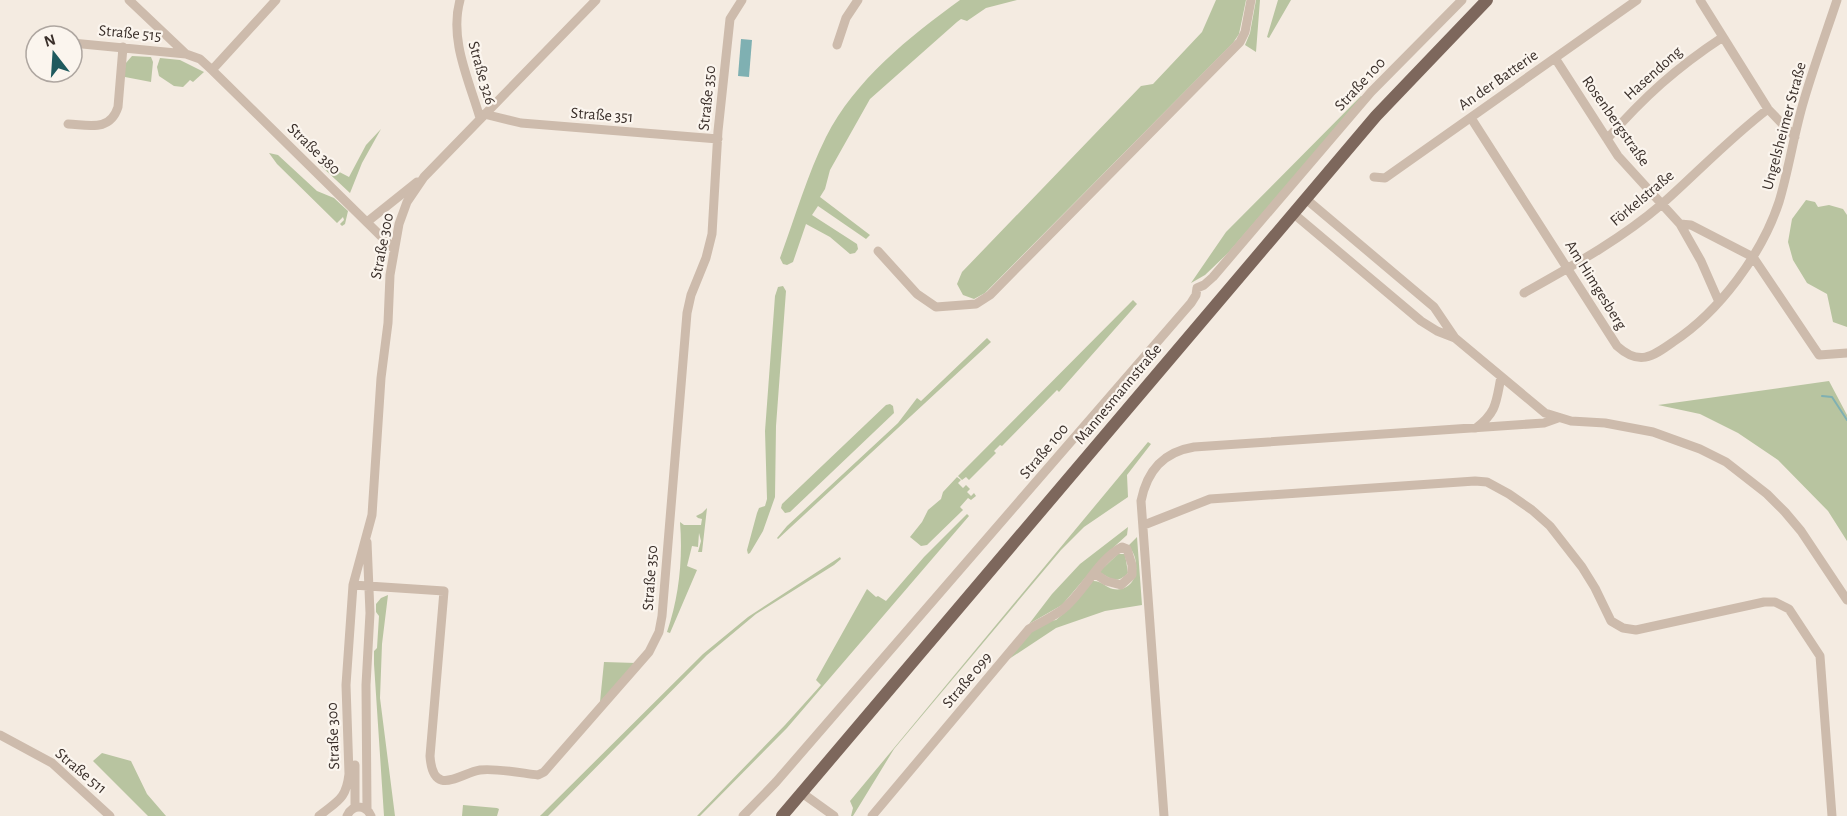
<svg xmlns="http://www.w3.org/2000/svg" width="1847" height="816" font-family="'Alegreya Sans',sans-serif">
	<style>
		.green { fill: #b8c4a0 }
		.water { fill: #7fb0b2 }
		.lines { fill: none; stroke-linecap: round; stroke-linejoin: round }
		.stream { stroke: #7fb0b2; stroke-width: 2 }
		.minor { stroke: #cdbbac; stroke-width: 9 }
		.major { stroke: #7d675c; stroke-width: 12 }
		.labels { text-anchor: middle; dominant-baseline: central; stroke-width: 4.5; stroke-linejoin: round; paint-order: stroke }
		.street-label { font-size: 16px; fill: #3b302b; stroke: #fbf5ee }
	</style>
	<rect width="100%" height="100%" fill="#f4ebe1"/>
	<path class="green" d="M 960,0 L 1017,0 L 986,8 L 967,21 L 961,19 L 957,22 L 870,99 L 830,170 L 825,189 L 820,197 L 870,235 L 866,239 L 818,206 L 812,215 L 857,244 L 858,249 L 855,253 L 850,254 L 830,237 L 806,224 L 793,262 L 787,265 L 783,264 L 780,258 C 795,218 807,175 826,137 C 855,80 909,37 960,0 Z
		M 1216,0 L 1246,0 L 1239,34 L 1233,43 L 985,293 L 974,299 L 963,295 L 957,284 L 962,272 L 1141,86 L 1153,84 L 1202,32 Z
		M 1256,0 L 1260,0 L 1256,52 L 1245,45 L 1250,33 Z
		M 1278,0 L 1291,0 L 1269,38 L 1267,37 Z
		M 132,56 L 151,57 L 153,62 L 151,82 L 125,77 L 125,64 Z
		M 160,58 L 180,60 L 204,72 L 193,82 L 190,80 L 183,87 L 174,86 L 159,76 L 157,67 Z
		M 1361,96 L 1363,97 L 1228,253 L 1205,275 L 1191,283 L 1226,232 Z
		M 381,129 L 362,163 L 350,193 L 321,166 L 326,165 L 349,177 L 366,145 Z
		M 269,153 L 278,155 L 317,191 L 334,198 L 348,211 L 345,224 L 342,226 L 340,224 L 344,220 L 343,217 L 337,223 L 277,164 Z
		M 1806,200 L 1815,202 L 1818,207 L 1829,205 L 1843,209 L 1847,215 L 1847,327 L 1833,322 L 1827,294 L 1807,283 L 1793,260 L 1788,242 L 1792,219 Z
		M 783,286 L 786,291 L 776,426 L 775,497 L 763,531 L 750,553 L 748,554 L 747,550 L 757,513 L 759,508 L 765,506 L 767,499 L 765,431 L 775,296 L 778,287 Z
		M 1133,300 L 1137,304 L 1059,392 L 1057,390 L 1002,446 L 1000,445 L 994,451 L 996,453 L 969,480 L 966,477 L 962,480 L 958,476 Z
		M 987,338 L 991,342 L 778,539 L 777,538 L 787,526 L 898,423 L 917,398 L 921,401 Z
		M 1829,381 L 1847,415 L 1847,541 L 1828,511 L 1778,460 L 1738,433 L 1700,414 L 1658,405 Z
		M 890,404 L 893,406 L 894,413 L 790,512 L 785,513 L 781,508 L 782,504 L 886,405 Z
		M 1148,442 L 1151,444 L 1127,475 L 1128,497 L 1084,527 L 1061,550 L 894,749 L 853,816 L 851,816 L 853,808 L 850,801 Z
		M 957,477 L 961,480 L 958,483 L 963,488 L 966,485 L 970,489 L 967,492 L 971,496 L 974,493 L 976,496 L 971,500 L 968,498 L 960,507 L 963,510 L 927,545 L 921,546 L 910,537 L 922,522 L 928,510 L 941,499 L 943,492 Z
		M 707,508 L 702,552 L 698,552 L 701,541 L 699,533 L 698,547 L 692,546 L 687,566 L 697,570 L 670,633 L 667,632 C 679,597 683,559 680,522 L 684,525 L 701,525 L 702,519 L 698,518 L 696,516 L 702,513 Z
		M 967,514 L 969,516 L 787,728 L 700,816 L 697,816 L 785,725 L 821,685 L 816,680 L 867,589 L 876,597 L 878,596 L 886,601 L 924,557 Z
		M 1128,527 L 1127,535 L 1103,557 L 1062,605 L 1029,624 L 1052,594 L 1080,564 Z
		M 1137,537 L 1142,605 L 1105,611 L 1056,628 L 1009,659 L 1031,632 L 1049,621 L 1056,620 L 1065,612 L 1092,581 C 1101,580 1105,587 1113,589 C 1127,592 1137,580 1136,567 C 1136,558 1134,552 1128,546 Z
		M 1118,554 L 1125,554 L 1128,573 C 1116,585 1112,579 1099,572 Z
		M 840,557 L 841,559 L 834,565 L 756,614 L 707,655 L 548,816 L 540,816 L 703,654 L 748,617 Z
		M 388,595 L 382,644 L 380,698 L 395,816 L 384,816 L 374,664 L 374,651 L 377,648 L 379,616 L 376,612 L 376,604 L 381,598 Z
		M 604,662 L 636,663 L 600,702 Z
		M 102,753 L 131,761 L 147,794 L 166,816 L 148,816 L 93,761 Z
		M 463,805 L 497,808 L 499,809 L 497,816 L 462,816 Z"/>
	<path class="water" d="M 741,39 L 752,40 L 749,77 L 738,76 Z"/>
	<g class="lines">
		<path class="stream" d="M 1822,396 L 1832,397 L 1847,420"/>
		<path class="minor" d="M 129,0 L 186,54 L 200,59 L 212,70 L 394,249
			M 460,0 C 449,40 469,80 480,118
			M 1700,0 L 1768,109 L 1795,137
			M 72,43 L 186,54
			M 837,45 L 846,18 L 858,0
			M 1555,58 L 1618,156 L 1680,224 L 1691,225 L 1753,257 L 1819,355 L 1847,353
			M 212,70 L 276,0
			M 484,114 L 521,123 L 718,139
			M 1471,118 L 1617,346 C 1639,366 1652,357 1673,342 C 1719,312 1762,254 1779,202 C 1789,169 1794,133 1804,100 C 1814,66 1826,33 1837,0
			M 68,124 C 89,125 110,132 118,107 L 123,47
			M 1607,139 C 1645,96 1676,68 1723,37
			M 1374,177 L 1385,178 L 1637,0
			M 1306,199 L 1434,307 L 1455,338
			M 1294,214 L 1421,321 L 1437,331 L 1455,338 L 1545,413 L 1571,421 L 1605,423 L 1653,432 L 1700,449 L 1726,462 L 1767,494 L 1785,512 L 1801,531 L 1847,600
			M 367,222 L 417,182
			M 1680,224 L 1701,261 L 1719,302
			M 878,251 L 917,294 L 936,307 L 976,304 L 990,295 L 1240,42 L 1245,32 L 1251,0
			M 1524,293 C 1572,266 1620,240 1662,204 C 1698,172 1730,138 1768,109
			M 1476,428 C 1497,412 1496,402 1501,377
			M 1144,525 L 1210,499 L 1475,481 L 1487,482 L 1509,494 L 1532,510 L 1550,526 L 1582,567 L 1595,588 L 1611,621 L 1623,628 L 1636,630 L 1764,602 L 1775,602 L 1789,609 L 1820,656 L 1832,816
			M 353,585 L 444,591 L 430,756 C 433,799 460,773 480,770 C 496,768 521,773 538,775 L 544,772 L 649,652 L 659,632 L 662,616 L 687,313 L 691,295 L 706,258 L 712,234 L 718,131 L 730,19 L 742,0
			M 0,735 L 52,763 L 110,816
			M 355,765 L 355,807
			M 802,793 L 834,816
			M 367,809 L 366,685 L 370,613 L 367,542
			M 319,816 C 337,801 346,800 349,774 L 346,685 L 353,585 L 372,515 L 381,378 L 388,323 L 390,275 L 399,224 L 407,202 L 424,177 L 596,0
			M 347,816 C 352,804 366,804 371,816
			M 743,816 L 776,782 L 1191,303 L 1196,295 L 1197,288 L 1204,285 L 1213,277 L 1371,92 L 1462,0
			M 872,816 L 1029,629 C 1040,623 1052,617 1062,610 C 1085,592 1096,561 1122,547 L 1127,549 L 1132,565 L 1132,575 L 1121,585 L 1106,581 L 1094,573
			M 1164,816 L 1141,501 C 1147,471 1163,452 1194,447 L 1544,423 L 1558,418"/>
		<path class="major" d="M 782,816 L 1376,116 L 1487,0"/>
	</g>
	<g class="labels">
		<g class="street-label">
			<text transform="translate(130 33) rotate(5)">Straße 515</text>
			<text transform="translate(482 73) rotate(74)">Straße 326</text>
			<text transform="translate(1653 73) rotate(-42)">Hasendong</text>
			<text transform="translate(1498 80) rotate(-35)">An der Batterie</text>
			<text transform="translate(1360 84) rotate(-47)">Straße 100</text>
			<text transform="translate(707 98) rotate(-84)">Straße 350</text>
			<text transform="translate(602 115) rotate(4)">Straße 351</text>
			<text transform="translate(1616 121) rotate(55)">Rosenbergstraße</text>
			<text transform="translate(1784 126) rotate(-75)">Ungelsheimer Straße</text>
			<text transform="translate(314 149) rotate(44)">Straße 380</text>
			<text transform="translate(1642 198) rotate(-40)">Förkelstraße</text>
			<text transform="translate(382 246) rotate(-79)">Straße 300</text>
			<text transform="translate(1596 285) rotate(58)">Am Himgesberg</text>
			<text transform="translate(1118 394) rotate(-50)">Mannesmannstraße</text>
			<text transform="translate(1044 451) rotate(-50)">Straße 100</text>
			<text transform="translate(650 578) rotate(-86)">Straße 350</text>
			<text transform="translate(967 680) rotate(-50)">Straße 099</text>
			<text transform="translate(333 736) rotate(-92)">Straße 300</text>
			<text transform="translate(81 771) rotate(40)">Straße 511</text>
		</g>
	</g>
	<g transform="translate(54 54) rotate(343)"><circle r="28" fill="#fbf5ee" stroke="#aea6a0" stroke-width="1.5"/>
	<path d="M0-4.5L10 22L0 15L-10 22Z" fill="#1f5a5e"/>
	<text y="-9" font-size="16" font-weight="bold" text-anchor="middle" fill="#3b302b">N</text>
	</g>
</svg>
